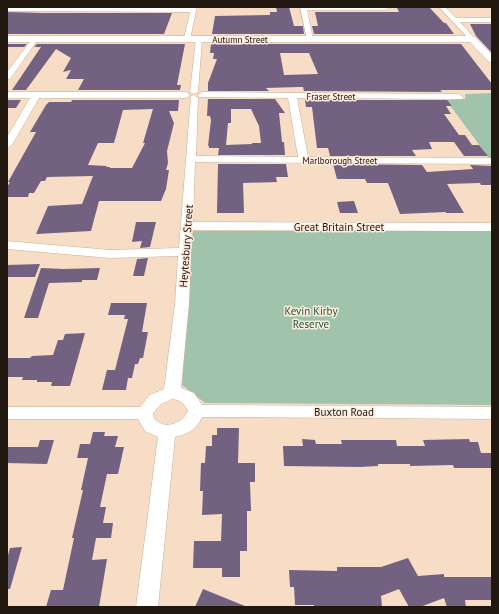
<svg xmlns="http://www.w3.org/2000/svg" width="499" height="614" font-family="'PT Sans',sans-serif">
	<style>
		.green { fill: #a1c2ab }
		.building { fill: #726181; fill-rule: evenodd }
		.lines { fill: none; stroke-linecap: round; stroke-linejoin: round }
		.minor-casing { stroke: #c9af99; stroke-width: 1 }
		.tertiary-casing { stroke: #c9af99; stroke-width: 1 }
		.minor { fill: #fff; fill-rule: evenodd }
		.tertiary { fill: #fff; fill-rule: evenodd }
		.labels { text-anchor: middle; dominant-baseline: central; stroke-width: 3; stroke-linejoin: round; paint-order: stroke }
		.far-street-label { font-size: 9px; fill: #20170f; stroke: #fdecde }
		.street-label { font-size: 11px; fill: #20170f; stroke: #fdecde }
		.park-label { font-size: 11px; fill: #1c5937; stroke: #fdecde }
	</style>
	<rect width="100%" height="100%" fill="#f8ddc6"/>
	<path class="green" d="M 492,93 L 492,162 L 446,100 L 465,99 L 465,94 Z
		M 193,231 L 492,231 L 492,405 L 205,403 L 182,385 Z"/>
	<path class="building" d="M 276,7 L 289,7 L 294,26 L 303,26 L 304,34 L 212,34 L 215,16 L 270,15 L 270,12 L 277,12 Z
		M 407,7 L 429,7 L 444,23 L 446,23 L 454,34 L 314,34 L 312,26 L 318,26 L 315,12 L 399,12 L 397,8 Z
		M 7,12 L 43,13 L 172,13 L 164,34 L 7,34 Z
		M 470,24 L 492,24 L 492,53 L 476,36 Z
		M 7,44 L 27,44 L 24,47 L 7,47 Z
		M 37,44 L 185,44 L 177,85 L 181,85 L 180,90 L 78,90 L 84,79 L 66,79 L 71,70 L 63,72 L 71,58 L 56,49 L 26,90 L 12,90 L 41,47 L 34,47 Z
		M 211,44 L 461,44 L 492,84 L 492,90 L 440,90 L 442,92 L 304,91 L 303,87 L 299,87 L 266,88 L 269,91 L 208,91 L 208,83 L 217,59 L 213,59 L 214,53 L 210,53 ZM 280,53 L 309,53 L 318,74 L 284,75 Z
		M 208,99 L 275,99 L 285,113 L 279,113 L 282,142 L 284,142 L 285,155 L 218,155 L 219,148 L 209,148 L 209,146 L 208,146 L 211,120 L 210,116 L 207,116 ZM 231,109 L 251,109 L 259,126 L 261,143 L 252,143 L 252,144 L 226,145 L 228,123 L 231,123 Z
		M 7,100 L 21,100 L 16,108 L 7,108 Z
		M 72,100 L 179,100 L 178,111 L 169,111 L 174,123 L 167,151 L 168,163 L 166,170 L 169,170 L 166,189 L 161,201 L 99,201 L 91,231 L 36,234 L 48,206 L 82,204 L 93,176 L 47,177 L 45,181 L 41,181 L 34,193 L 29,193 L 28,197 L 7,197 L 7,187 L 10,182 L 8,182 L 36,132 L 30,132 L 46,105 L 49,102 L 71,102 ZM 153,109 L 143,143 L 145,143 L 132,168 L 110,168 L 110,167 L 106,167 L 107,166 L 88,165 L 98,143 L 114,143 L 123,110 Z
		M 305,100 L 447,100 L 452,106 L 446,106 L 451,114 L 444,114 L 459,135 L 465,135 L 472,145 L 479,145 L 488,156 L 464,156 L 454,142 L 429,142 L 432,149 L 412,150 L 416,156 L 330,156 L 328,148 L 317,148 L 312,107 L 306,107 Z
		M 218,164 L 286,164 L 288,177 L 276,177 L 277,182 L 243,183 L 244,213 L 217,213 Z
		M 333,164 L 422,165 L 427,172 L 473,169 L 470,165 L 492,166 L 492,185 L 481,185 L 480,183 L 447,184 L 464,213 L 446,213 L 446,212 L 400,214 L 388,183 L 367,183 L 365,179 L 337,179 Z
		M 354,201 L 358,213 L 340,213 L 337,202 Z
		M 136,222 L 156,222 L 150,247 L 140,248 L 142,241 L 132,242 Z
		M 148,258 L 144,276 L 133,276 L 137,259 Z
		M 40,264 L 35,277 L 7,277 L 7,265 Z
		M 41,268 L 63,269 L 100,268 L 97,280 L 82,280 L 82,282 L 49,283 L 38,318 L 24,318 Z
		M 111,303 L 147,303 L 142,332 L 148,332 L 143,358 L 140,358 L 138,364 L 135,364 L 132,378 L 128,378 L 126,390 L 102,390 L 107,370 L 115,370 L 128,319 L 124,319 L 125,315 L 108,315 Z
		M 85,333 L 70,386 L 51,386 L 52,382 L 37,382 L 37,380 L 22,380 L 23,377 L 7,377 L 7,358 L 30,358 L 32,356 L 53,355 L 58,340 L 63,340 L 65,334 Z
		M 217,428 L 239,428 L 238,463 L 255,463 L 255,482 L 250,482 L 251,511 L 247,511 L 247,551 L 240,551 L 240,577 L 222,577 L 222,568 L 193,568 L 194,541 L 221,541 L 222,514 L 202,515 L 203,491 L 200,491 L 201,463 L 205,463 L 206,446 L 212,446 L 212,435 L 217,435 Z
		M 93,432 L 105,432 L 104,436 L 118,436 L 115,447 L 124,447 L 118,474 L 107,474 L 100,507 L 106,507 L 103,523 L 113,523 L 111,538 L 96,538 L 92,560 L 107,559 L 99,607 L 46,607 L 51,590 L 63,590 L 74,538 L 72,538 L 83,490 L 81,490 L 88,458 L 77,458 L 80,444 L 90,444 Z
		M 302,439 L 315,440 L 316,444 L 342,444 L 341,440 L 396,440 L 397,446 L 425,446 L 423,440 L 469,439 L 470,442 L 478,442 L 481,453 L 492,453 L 492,468 L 454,468 L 453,465 L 410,466 L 410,464 L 378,464 L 378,466 L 360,467 L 284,466 L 283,446 L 303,446 Z
		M 40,440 L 54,440 L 47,464 L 7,463 L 7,447 L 38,447 Z
		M 22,547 L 10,589 L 7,589 L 7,559 L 10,548 Z
		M 408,558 L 418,576 L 444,574 L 444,577 L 492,577 L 492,600 L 465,600 L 466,607 L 447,607 L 444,598 L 420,607 L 409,607 L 399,589 L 381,596 L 382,607 L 314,607 L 314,605 L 295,605 L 294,587 L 290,587 L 289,570 L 337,571 L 337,567 L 381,567 Z
		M 203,589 L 245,606 L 245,607 L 195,607 Z"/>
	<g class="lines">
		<defs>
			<path id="minor" d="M 7,7 L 191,8 L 197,7 L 190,39 L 187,41 L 184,39 L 190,12 L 7,11 Z
				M 300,7 L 388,7 L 389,8 L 386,10 L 307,10 L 313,39 L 310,41 L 307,39 Z
				M 439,7 L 445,7 L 456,18 L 492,18 L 492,22 L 460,22 L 475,39 L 470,40 Z
				M 35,37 L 38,39 L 10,79 L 7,79 L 7,72 L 33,38 Z
				M 199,37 L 202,39 L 198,92 L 194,94 L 190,92 L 196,39 Z
				M 7,92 L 186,92 L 190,95 L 186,98 L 39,98 L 12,145 L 7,148 L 7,137 L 30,98 L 7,98 Z
				M 202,92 L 459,94 L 463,97 L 462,99 L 297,98 L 308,157 L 490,158 L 492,158 L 492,164 L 195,162 L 193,222 L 492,223 L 492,231 L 192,230 L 189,304 L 181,388 L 194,393 L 202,405 L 492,407 L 492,419 L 202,417 C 196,430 188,434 175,437 L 158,607 L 136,607 L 158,437 L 145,431 L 138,419 L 7,419 L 7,407 L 140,407 L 150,395 L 164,389 L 175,304 L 178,256 L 110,258 L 7,249 L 7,241 L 110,250 L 179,248 L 191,96 L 194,95 L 198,98 L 196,156 L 298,157 L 288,98 L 199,97 L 198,95 ZM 172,399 C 181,400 184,403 188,411 C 182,424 165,430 154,419 L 153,413 L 161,404 Z"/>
			<path id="tertiary" d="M 7,36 L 472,36 L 475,37 L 492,55 L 492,63 L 489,62 L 470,42 L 7,42 Z"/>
		</defs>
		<use href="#minor" class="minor-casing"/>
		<use href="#tertiary" class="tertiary-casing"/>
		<use href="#minor" class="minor"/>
		<use href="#tertiary" class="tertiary"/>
	</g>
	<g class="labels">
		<g class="far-street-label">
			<text x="240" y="39">Autumn Street</text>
			<text x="331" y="96">Fraser Street</text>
			<text x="340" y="160">Marlborough Street</text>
		</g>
		<g class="street-label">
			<text x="339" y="227">Great Britain Street</text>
			<text transform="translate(186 246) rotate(-86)">Heytesbury Street</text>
			<text x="344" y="412">Buxton Road</text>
		</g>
		<g class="park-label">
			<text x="311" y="311">Kevin Kirby<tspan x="311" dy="13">Reserve</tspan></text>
		</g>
	</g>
	<rect width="499" height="614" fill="none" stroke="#20170f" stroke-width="16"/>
</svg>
